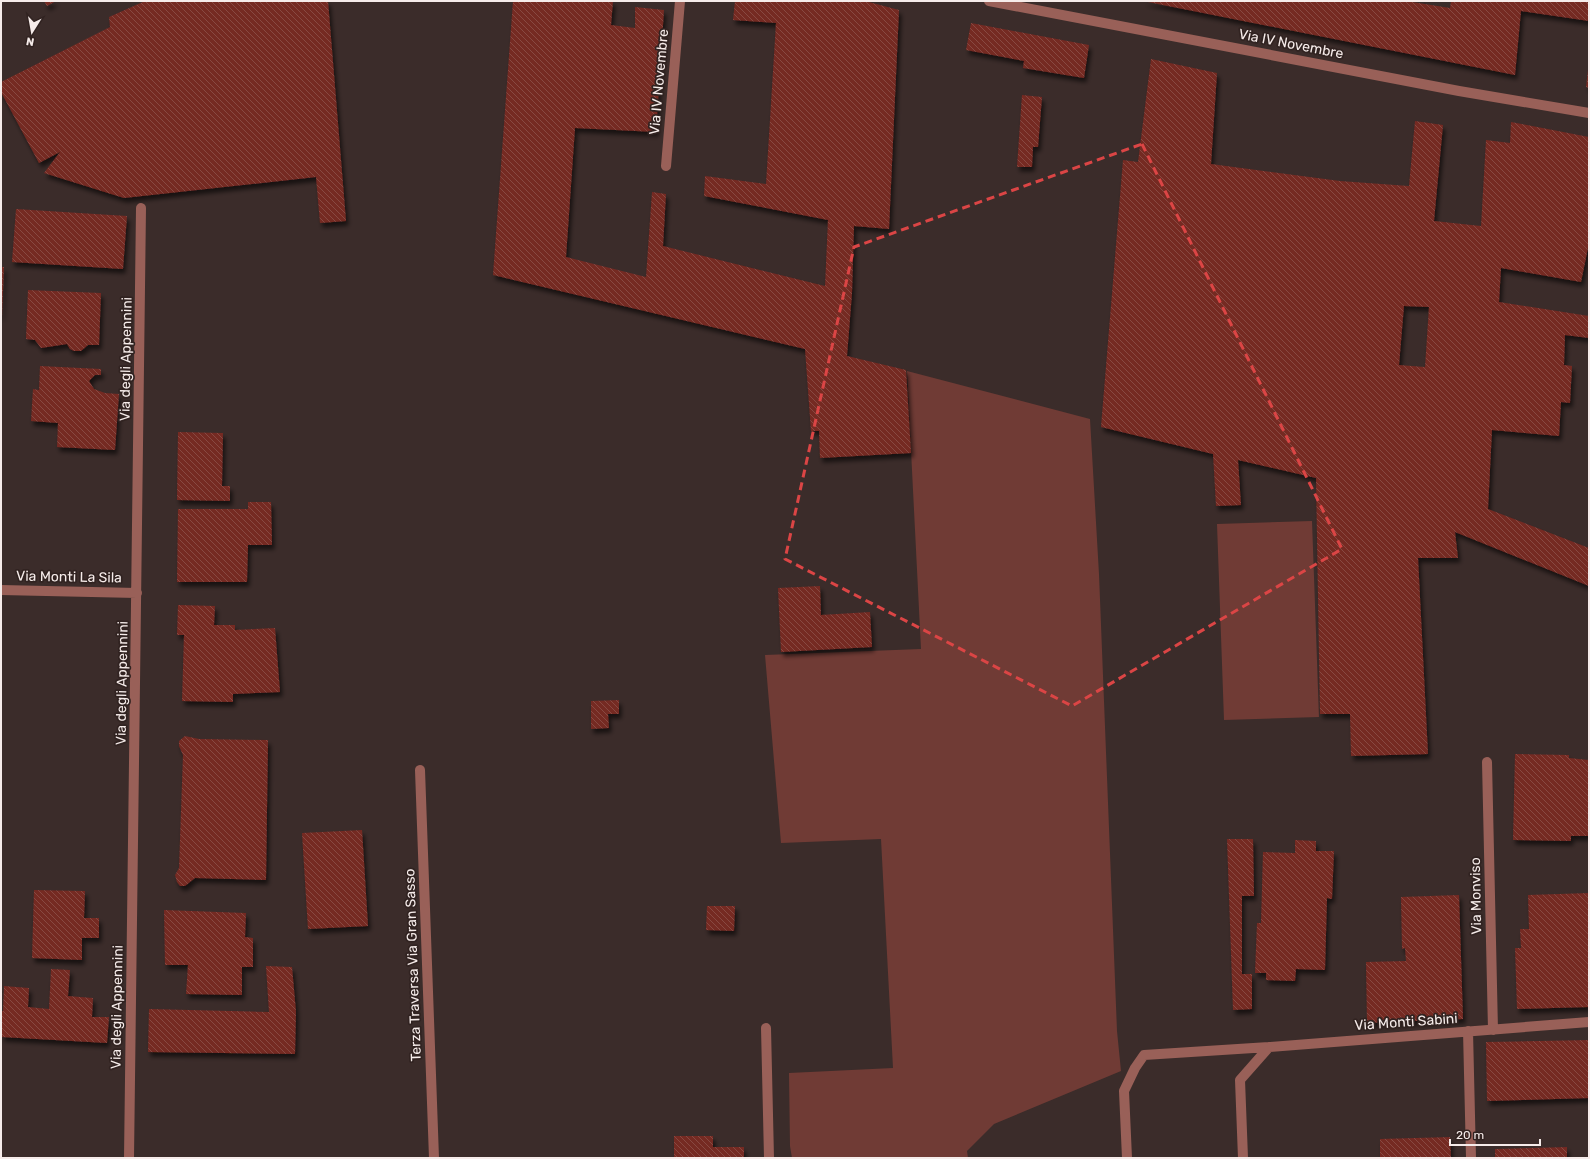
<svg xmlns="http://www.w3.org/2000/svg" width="1590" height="1159" font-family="Rubik,sans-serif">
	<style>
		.green { fill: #703b35 }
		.building { fill: url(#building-back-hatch); fill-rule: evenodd; filter: url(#shadow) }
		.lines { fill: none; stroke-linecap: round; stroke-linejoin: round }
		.minor { stroke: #996058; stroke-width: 10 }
		.marked { fill: none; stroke: #db4545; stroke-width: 3; stroke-dasharray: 8 5; stroke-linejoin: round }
		.labels { text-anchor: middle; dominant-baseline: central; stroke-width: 3.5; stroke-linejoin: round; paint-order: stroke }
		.street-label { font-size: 14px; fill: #f6ecea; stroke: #312321 }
	</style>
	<defs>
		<pattern id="building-back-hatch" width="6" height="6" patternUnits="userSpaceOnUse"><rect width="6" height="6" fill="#742922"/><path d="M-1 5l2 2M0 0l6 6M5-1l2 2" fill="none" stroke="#884842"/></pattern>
		<filter id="shadow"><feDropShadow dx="2.5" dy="4.5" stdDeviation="2" flood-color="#0009"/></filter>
	</defs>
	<rect width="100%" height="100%" fill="#3b2c2a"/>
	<path class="green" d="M 907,371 L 1090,419 L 1099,574 L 1117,1031 L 1121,1071 L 994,1124 L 967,1151 L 968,1158 L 792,1158 L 790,1146 L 789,1073 L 893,1068 L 881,839 L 781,843 L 765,655 L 921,649 Z
		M 1312,521 L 1319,717 L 1224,720 L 1217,524 Z"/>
	<path class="building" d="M 44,1 L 56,1 L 47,6 Z
		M 145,1 L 328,1 L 346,221 L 320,223 L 316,177 L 124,198 L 44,173 L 60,152 L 39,163 L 1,92 L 1,82 L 110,27 L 109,17 Z
		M 513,1 L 613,1 L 611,25 L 635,28 L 635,7 L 664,10 L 656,132 L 575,128 L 566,257 L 646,277 L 652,192 L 666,194 L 663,246 L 825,286 L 828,220 L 704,196 L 705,176 L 766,184 L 776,23 L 733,20 L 735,1 L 865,1 L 899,10 L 889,229 L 854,226 L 852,293 L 847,356 L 906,370 L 911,453 L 820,458 L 819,431 L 811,431 L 805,349 L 493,275 Z
		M 1143,1 L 1406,1 L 1450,8 L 1451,1 L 1589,1 L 1589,21 L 1521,11 L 1515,75 Z
		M 971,23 L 1089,45 L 1084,78 L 1023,68 L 1024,61 L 966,50 Z
		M 1151,59 L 1217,73 L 1211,164 L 1340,181 L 1409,186 L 1415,121 L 1443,125 L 1434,221 L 1481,226 L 1486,140 L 1510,143 L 1511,122 L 1589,137 L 1589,243 L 1581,282 L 1501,268 L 1499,302 L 1589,316 L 1589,338 L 1565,335 L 1564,365 L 1572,366 L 1570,403 L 1561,402 L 1559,436 L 1492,430 L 1488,509 L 1589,548 L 1589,586 L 1455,532 L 1458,558 L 1418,558 L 1428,754 L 1351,756 L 1350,714 L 1320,714 L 1316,478 L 1238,460 L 1241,505 L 1216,506 L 1213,454 L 1101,427 L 1123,160 L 1138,162 ZM 1404,306 L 1429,307 L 1425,367 L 1399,365 Z
		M 1588,70 L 1589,70 L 1589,88 L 1586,87 Z
		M 1022,95 L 1042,97 L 1038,147 L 1033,147 L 1032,167 L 1017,167 Z
		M 16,209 L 127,216 L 123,269 L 12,262 Z
		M 1,267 L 4,267 L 2,316 L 1,316 Z
		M 28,290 L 101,293 L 99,345 L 88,345 L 81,351 L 74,351 L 70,349 L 67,344 L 41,348 L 35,340 L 26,339 Z
		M 40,366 L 101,369 L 101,375 L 95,375 L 89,381 L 94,389 L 105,393 L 119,394 L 115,450 L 57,447 L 58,423 L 31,421 L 33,389 L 39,390 Z
		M 178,432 L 223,433 L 222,486 L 230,486 L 230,501 L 177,500 Z
		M 248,502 L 271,502 L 272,545 L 248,545 L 247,582 L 177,582 L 178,509 L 248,509 Z
		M 820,586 L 821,615 L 870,612 L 872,647 L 781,652 L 778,588 Z
		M 178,605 L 215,606 L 214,625 L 235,625 L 235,630 L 275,628 L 280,692 L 233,694 L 233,702 L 182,701 L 184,635 L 177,635 Z
		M 619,700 L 619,714 L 608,714 L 609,728 L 591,729 L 591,701 Z
		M 185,736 L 199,739 L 268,740 L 266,880 L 195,878 L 185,886 L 180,886 L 177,882 L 175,875 L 179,868 L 183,755 L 179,746 L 179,741 Z
		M 1515,754 L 1569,755 L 1569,758 L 1589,760 L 1589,836 L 1571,836 L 1571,841 L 1513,840 Z
		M 362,830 L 368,926 L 308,929 L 302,833 Z
		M 1227,839 L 1253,839 L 1254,896 L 1242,896 L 1242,974 L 1252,974 L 1252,1009 L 1233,1010 Z
		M 1295,840 L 1316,841 L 1316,851 L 1334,851 L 1332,899 L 1327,898 L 1325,970 L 1296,969 L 1295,981 L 1266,980 L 1266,973 L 1255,973 L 1257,923 L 1261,923 L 1263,852 L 1295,853 Z
		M 34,890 L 85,891 L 84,918 L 99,918 L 99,938 L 82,938 L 82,960 L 32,958 Z
		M 1589,893 L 1589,1007 L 1517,1009 L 1515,948 L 1521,948 L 1520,929 L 1529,929 L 1528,895 Z
		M 1459,895 L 1463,1019 L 1367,1023 L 1366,962 L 1406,961 L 1405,948 L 1402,949 L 1401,897 Z
		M 707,906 L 735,906 L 734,931 L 706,930 Z
		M 164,910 L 246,913 L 245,937 L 253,938 L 253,967 L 242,967 L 242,995 L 186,994 L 188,965 L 165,965 Z
		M 266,966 L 292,967 L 296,1012 L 295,1054 L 148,1052 L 149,1009 L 269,1012 Z
		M 51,969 L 70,970 L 68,996 L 93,998 L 92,1017 L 109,1017 L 107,1043 L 2,1037 L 1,1011 L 3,1011 L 4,986 L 29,988 L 28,1007 L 49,1009 Z
		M 1589,1040 L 1589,1098 L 1487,1101 L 1486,1042 Z
		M 674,1136 L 713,1136 L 713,1147 L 744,1147 L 744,1158 L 674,1158 Z
		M 1450,1137 L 1451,1158 L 1380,1158 L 1380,1139 Z
		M 1567,1147 L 1567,1158 L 1495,1158 L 1495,1149 Z"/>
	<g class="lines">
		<path class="minor" d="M 989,1 L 1459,91 L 1589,113
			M 666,166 L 680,1
			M 1,590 L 137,593
			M 1487,762 L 1493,1030
			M 420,770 L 434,1158
			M 766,1028 L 769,1158
			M 1468,1031 L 1471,1158
			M 129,1158 L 141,208
			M 1127,1158 L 1124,1091 L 1135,1068 L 1144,1055 L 1269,1047
			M 1243,1158 L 1240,1080 L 1269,1047 L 1589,1022"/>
	</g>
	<path class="marked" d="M 1142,144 L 1342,549 L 1072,706 L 785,559 L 854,247 Z"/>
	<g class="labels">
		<g class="street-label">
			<text transform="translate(1291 44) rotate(11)">Via IV Novembre</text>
			<text transform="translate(659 82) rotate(-85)">Via IV Novembre</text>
			<text transform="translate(126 359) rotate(-89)">Via degli Appennini</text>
			<text transform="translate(69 577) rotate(1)">Via Monti La Sila</text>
			<text transform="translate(122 683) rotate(-89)">Via degli Appennini</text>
			<text transform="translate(1476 896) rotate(-91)">Via Monviso</text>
			<text transform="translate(413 965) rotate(-92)">Terza Traversa Via Gran Sasso</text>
			<text transform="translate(117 1007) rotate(-89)">Via degli Appennini</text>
			<text transform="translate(1406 1022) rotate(-4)">Via Monti Sabini</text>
		</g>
	</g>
	<rect width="1590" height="1159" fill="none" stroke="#f6ecea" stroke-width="4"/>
	<g transform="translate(32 32) rotate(191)" stroke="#312321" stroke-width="3" paint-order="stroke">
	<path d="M0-3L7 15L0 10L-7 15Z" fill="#f6ecea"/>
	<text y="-6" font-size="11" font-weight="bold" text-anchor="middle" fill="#f6ecea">N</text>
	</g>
	<path d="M1450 1139v6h90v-6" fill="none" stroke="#f6ecea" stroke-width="2"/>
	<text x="1456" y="1139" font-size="12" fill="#f6ecea" stroke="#312321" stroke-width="3" paint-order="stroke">20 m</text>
</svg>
